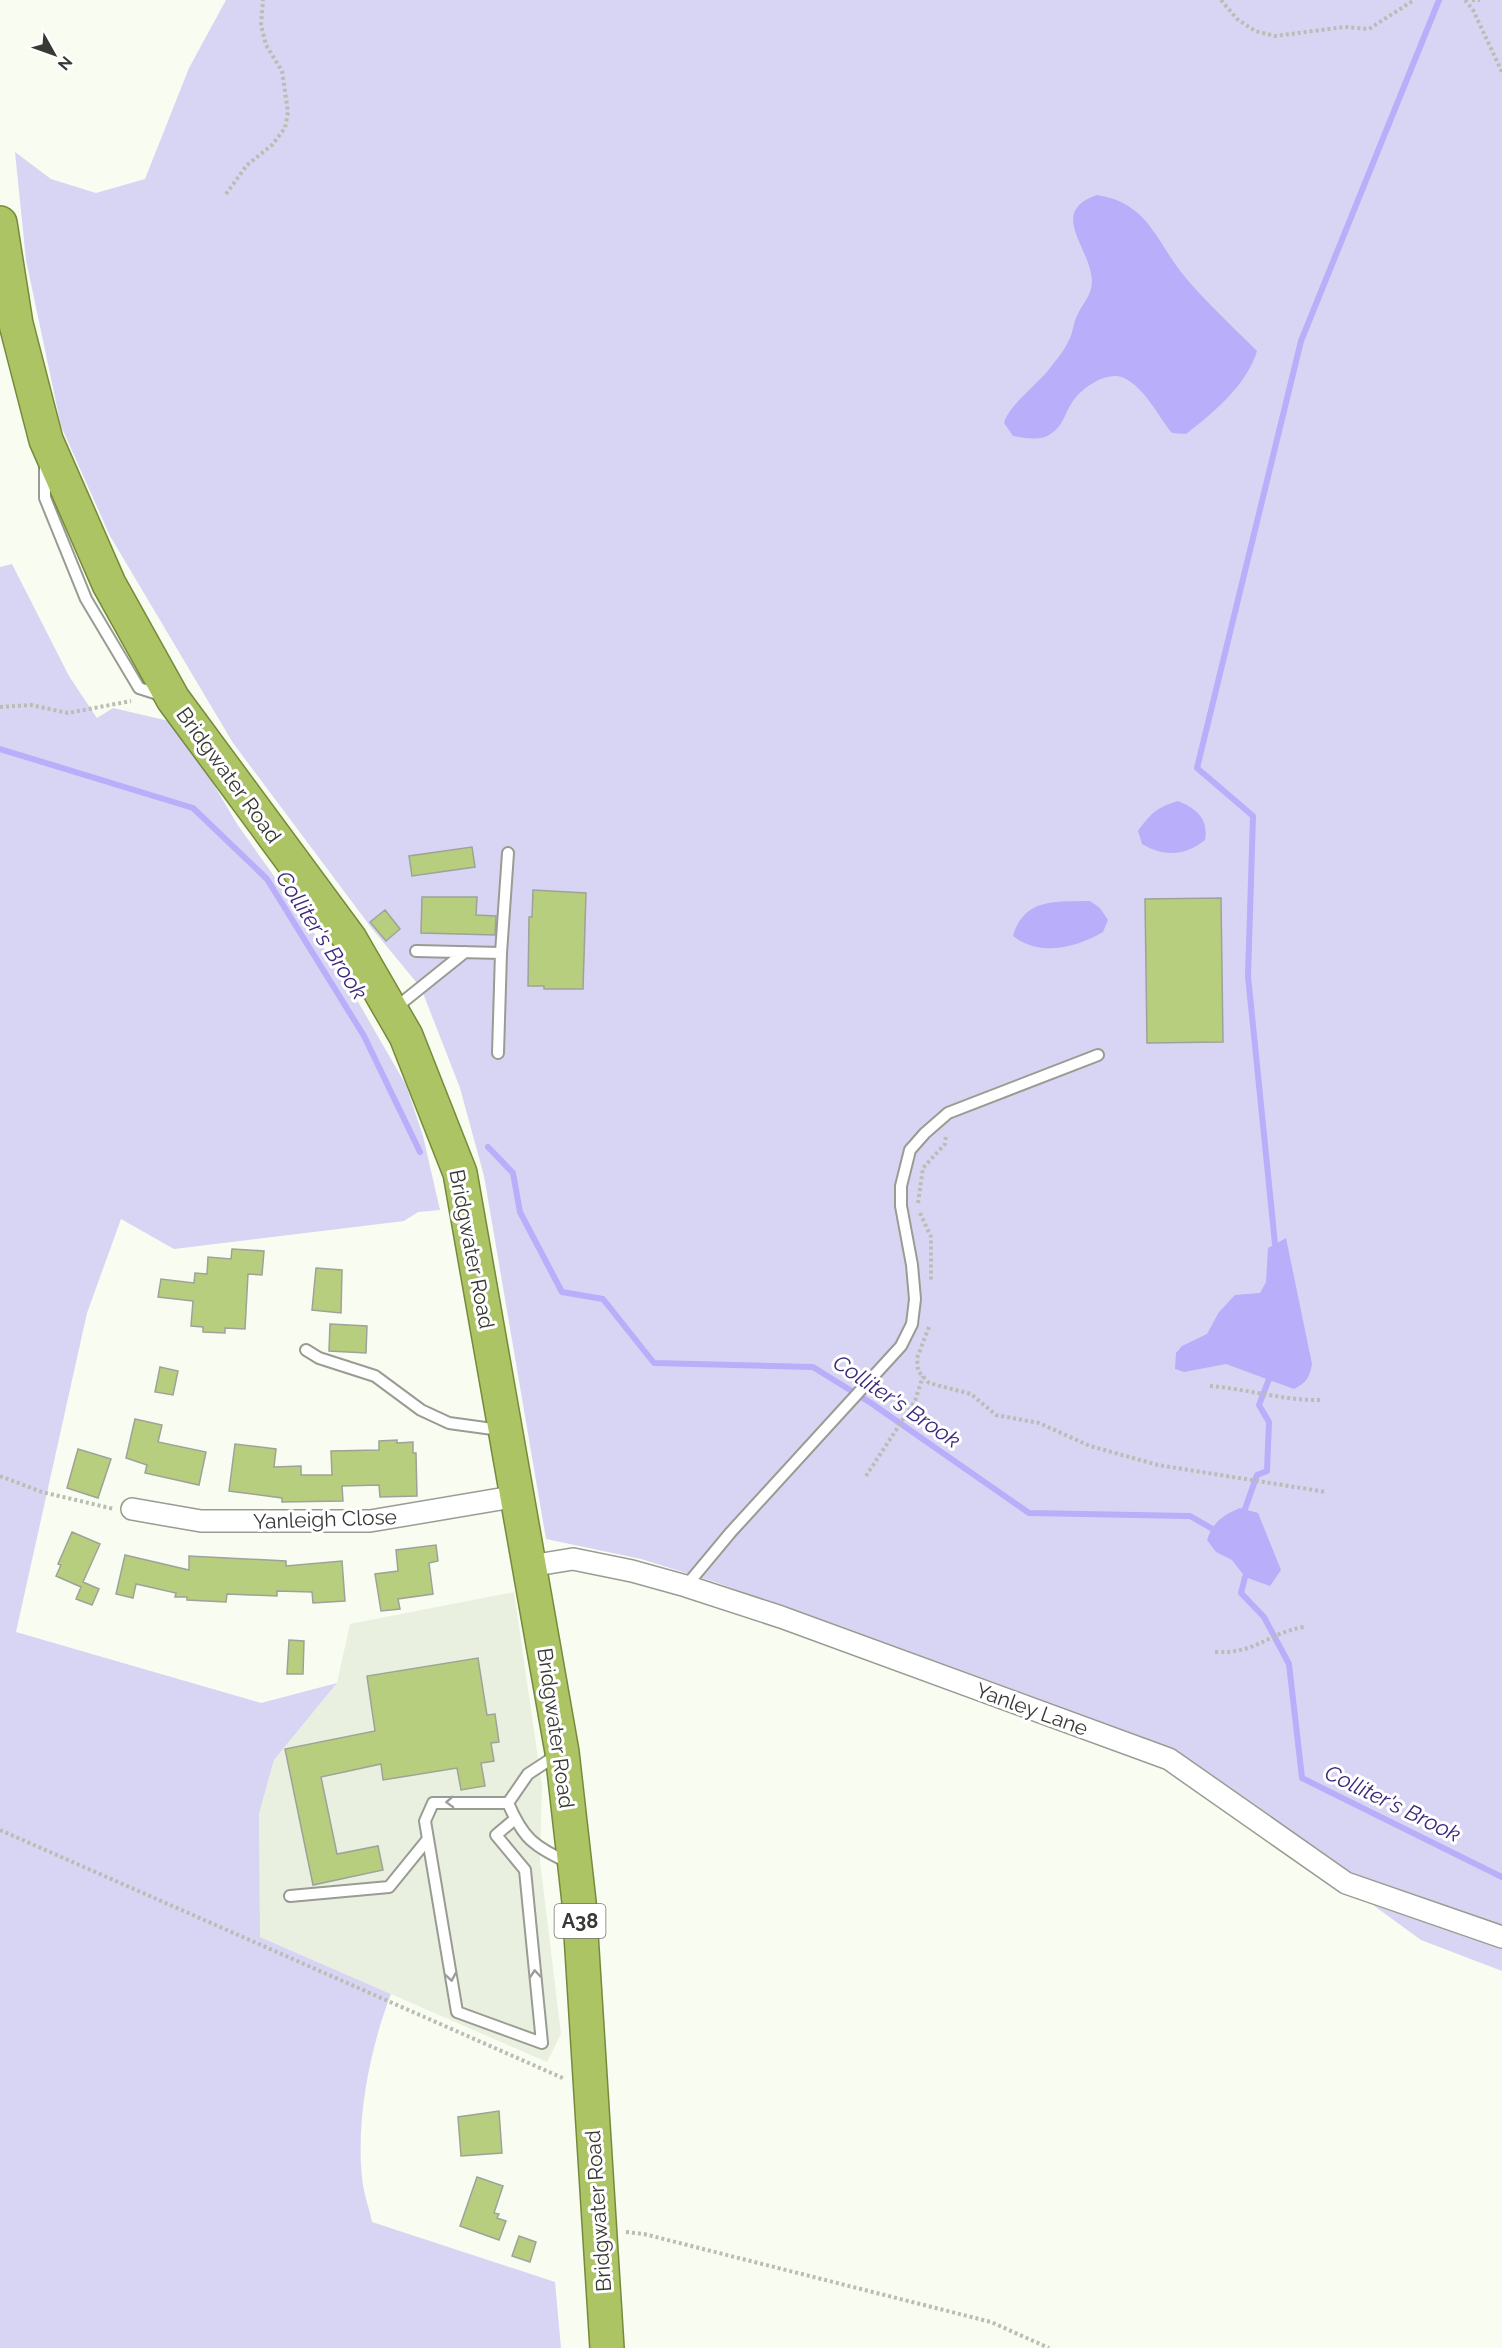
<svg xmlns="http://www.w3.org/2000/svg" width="1502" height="2348" font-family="Raleway,sans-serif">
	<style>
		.built { fill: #eaf0df }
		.green { fill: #d8d5f4 }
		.water { fill: #b8aef9 }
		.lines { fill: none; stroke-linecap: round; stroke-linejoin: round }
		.stream { stroke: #b8aef9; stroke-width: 6 }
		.building { fill: #b7ce7f; stroke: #9fa298; stroke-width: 1.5 }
		.service-casing { stroke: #999c92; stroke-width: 14 }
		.minor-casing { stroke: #999c92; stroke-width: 24 }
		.trunk-casing { stroke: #768a3b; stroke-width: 36 }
		.path { stroke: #babdb4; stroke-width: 4; stroke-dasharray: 3 3; stroke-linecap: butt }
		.service { stroke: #fff; stroke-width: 10 }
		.minor { stroke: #fff; stroke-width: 21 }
		.trunk { stroke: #acc464; stroke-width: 33 }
		.oneway { stroke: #9c9c9a }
		.labels { text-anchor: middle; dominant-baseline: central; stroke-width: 6; stroke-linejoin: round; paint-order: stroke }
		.shield { fill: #fff; stroke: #747472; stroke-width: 1.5 }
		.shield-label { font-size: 20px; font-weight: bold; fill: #383935 }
		.street-label { font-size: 21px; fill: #383935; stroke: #fff }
		.water-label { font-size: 22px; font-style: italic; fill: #3e287c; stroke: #fff }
	</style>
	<rect width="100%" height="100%" fill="#f8fcf1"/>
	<path class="built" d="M 514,1592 L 542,1786 L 540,1861 L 561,2034 L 547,2062 L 260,1937 L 259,1814 L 274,1760 L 337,1683 L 350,1624 Z"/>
	<path class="green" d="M 226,0 L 1502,0 L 1502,1926 L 1349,1873 L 1182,1755 L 718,1583 L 641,1559 L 546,1539 L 484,1176 L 460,1088 L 421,988 L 370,926 L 233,743 L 110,536 L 61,426 L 26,260 L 15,152 L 51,179 L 96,193 L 145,179 L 189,68 Z
		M 12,564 L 69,676 L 97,718 L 113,708 L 169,721 L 207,773 L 237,824 L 311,928 L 357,1000 L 406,1085 L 423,1136 L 440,1210 L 418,1212 L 404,1221 L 174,1249 L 121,1219 L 87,1313 L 16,1632 L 261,1703 L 337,1683 L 274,1760 L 259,1814 L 260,1937 L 391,1994 C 370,2048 356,2119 362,2177 C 363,2192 369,2207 372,2222 L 555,2282 L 561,2348 L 0,2348 L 0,567 Z
		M 1373,1905 L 1502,1948 L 1502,1971 L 1421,1940 Z"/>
	<path class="water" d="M 1097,195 C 1149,203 1156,242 1185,277 C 1207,303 1233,327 1257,351 C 1247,385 1213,413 1186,434 L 1172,433 C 1158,416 1145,388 1124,378 C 1107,370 1082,388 1073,401 C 1064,414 1064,426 1049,435 C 1039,441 1025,438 1013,436 L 1004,423 C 1008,406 1037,385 1050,368 C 1056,360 1064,351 1068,342 C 1073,334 1073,324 1077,316 C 1080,308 1087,300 1090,292 C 1103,257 1041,214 1097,195 Z
		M 1178,801 C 1196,808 1209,819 1205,840 C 1185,856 1164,857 1142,844 L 1138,831 C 1151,813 1156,808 1178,801 Z
		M 1090,901 L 1100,908 L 1108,920 L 1103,932 C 1075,948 1040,957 1013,936 C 1024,897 1057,902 1090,901 Z
		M 1286,1238 L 1312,1364 C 1310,1377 1306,1383 1294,1389 L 1226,1364 L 1184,1372 L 1175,1369 L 1176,1353 L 1182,1346 L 1207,1334 L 1219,1312 L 1235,1295 L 1260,1293 L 1266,1282 L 1268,1248 Z
		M 1240,1508 L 1258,1513 L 1281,1570 L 1270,1586 L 1245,1577 L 1232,1560 L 1216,1552 L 1207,1540 C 1213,1522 1223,1515 1240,1508 Z"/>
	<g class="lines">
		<path class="stream" d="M 0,749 L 193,808 L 267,879 L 364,1036 L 420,1152
			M 488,1147 L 513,1173 L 520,1212 L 562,1292 L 603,1299 L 654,1363 L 813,1367 L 871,1403 L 1029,1513 L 1190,1516 L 1211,1528
			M 1275,1244 L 1248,976 L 1253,816 L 1197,768 L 1301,341 L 1439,0
			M 1245,1509 L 1257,1475 L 1267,1471 L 1269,1422 L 1259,1405 L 1269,1379
			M 1245,1577 L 1241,1593 L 1264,1617 L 1289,1664 L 1302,1778 L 1502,1877"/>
	</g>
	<path class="building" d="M 472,847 L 475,867 L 412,876 L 409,856 Z
		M 533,890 L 586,893 L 583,989 L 544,989 L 544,986 L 528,986 L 529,917 L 532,917 Z
		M 422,897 L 477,897 L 476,915 L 496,916 L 495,935 L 421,933 Z
		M 1221,898 L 1223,1042 L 1147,1043 L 1145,899 Z
		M 385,910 L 400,929 L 386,941 L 370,922 Z
		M 232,1249 L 264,1251 L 262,1275 L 248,1274 L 245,1329 L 225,1328 L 225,1333 L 203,1332 L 203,1327 L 191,1326 L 193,1301 L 158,1297 L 161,1279 L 194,1283 L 195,1273 L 207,1274 L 208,1257 L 231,1259 Z
		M 316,1268 L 342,1270 L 341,1313 L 312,1310 Z
		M 330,1324 L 367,1326 L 366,1353 L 329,1351 Z
		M 160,1367 L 178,1371 L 173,1395 L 155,1392 Z
		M 135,1419 L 162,1425 L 158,1442 L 206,1452 L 199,1485 L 145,1473 L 147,1465 L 126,1458 Z
		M 397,1440 L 397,1443 L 413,1442 L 413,1453 L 416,1453 L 417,1496 L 380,1497 L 379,1485 L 342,1486 L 343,1501 L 282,1502 L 282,1498 L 229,1491 L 235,1444 L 276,1449 L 274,1467 L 301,1466 L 301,1475 L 332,1475 L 331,1451 L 379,1450 L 379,1441 Z
		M 78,1449 L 111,1459 L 98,1498 L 67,1488 Z
		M 72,1532 L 100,1544 L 83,1582 L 99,1589 L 92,1605 L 76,1599 L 81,1587 L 56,1576 L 61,1565 L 58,1564 Z
		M 436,1545 L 438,1561 L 429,1563 L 433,1594 L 398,1599 L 400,1609 L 381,1611 L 375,1574 L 398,1571 L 396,1550 Z
		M 125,1555 L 189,1570 L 189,1556 L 286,1561 L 286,1566 L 342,1561 L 345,1601 L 313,1603 L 312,1592 L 277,1591 L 277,1596 L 227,1594 L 226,1602 L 187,1600 L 187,1597 L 175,1597 L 176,1593 L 136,1584 L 133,1598 L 116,1594 Z
		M 289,1640 L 304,1641 L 303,1674 L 287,1674 Z
		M 478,1658 L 487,1715 L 495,1714 L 499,1742 L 491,1743 L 494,1761 L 481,1763 L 485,1786 L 461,1790 L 457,1768 L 383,1780 L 381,1764 L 321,1777 L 337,1854 L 378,1846 L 383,1870 L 313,1885 L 285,1749 L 375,1731 L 367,1676 Z
		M 499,2111 L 502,2153 L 461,2156 L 458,2117 Z
		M 477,2177 L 503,2186 L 494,2213 L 499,2214 L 497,2218 L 506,2221 L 499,2240 L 460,2226 Z
		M 519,2236 L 536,2242 L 530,2262 L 512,2256 Z"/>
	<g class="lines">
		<defs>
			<path id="service" d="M 45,467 L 45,498 L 86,599 L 139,688 L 164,696
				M 416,951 L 501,953
				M 394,1009 L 465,952
				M 498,1053 L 501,953 L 508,853
				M 306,1350 L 319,1358 L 375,1376 L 421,1410 L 449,1423 L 500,1430
				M 686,1586 L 731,1532 L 901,1346 L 912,1324 L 915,1299 L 912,1265 L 901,1206 L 901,1186 L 910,1150 L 925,1133 L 948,1113 L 1098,1055
				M 557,1755 L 528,1774 L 508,1803 C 524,1840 533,1845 569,1863
				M 508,1803 L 433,1803 L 425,1821 L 457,2012 L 542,2043 L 525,1870 L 496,1835 L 515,1819
				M 290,1896 L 389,1887 L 428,1839"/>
			<path id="minor" d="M 132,1509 L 201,1521 L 370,1521 L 518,1496
				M 530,1566 L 573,1559 L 632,1571 L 686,1586 L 781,1617 L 1169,1759 L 1346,1883 L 1502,1937"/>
			<path id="trunk" d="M 0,223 L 16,324 L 46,440 L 109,584 L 173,699 L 350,939 L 406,1036 L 460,1173 L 562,1752 L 579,1902 L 607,2348"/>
		</defs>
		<use href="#service" class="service-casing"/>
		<use href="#minor" class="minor-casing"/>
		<use href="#trunk" class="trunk-casing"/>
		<path class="path" d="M 1221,0 L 1237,19 L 1255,31 L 1275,36 L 1344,27 L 1369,29 L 1414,0
			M 1465,0 L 1473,10 L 1502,72
			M 1472,0 L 1480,0
			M 226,194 L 247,165 L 272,145 L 285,128 L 288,112 L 282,71 L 266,45 L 261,25 L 263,0
			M 0,707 L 31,705 L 68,713 L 131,701
			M 918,1203 L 923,1168 L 945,1144 L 946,1135
			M 920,1213 L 931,1237 L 931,1281
			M 929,1327 L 917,1358 L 918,1371 L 929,1383 L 971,1394 L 996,1415 L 1039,1423 L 1090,1446 L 1158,1465 L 1326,1492
			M 1210,1386 C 1248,1389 1284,1401 1322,1400
			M 0,1476 L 42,1492 L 114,1509
			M 866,1476 L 915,1401 L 923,1376
			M 1215,1652 C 1257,1654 1267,1633 1304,1627
			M 0,1830 L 565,2079
			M 626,2232 L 644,2234 L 991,2322 L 1049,2348"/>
		<use href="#service" class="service"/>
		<use href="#minor" class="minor"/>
		<use href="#trunk" class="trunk"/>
	</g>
	<defs><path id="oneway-chevron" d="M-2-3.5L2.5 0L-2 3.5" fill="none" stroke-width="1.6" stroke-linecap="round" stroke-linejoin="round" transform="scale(1.5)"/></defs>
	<g class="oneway">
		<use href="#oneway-chevron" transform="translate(450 1802) rotate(178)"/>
		<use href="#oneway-chevron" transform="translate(535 1974) rotate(-95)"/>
		<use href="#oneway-chevron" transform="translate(451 1977) rotate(80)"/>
	</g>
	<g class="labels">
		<rect class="shield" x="554.5" y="1904" width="51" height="34" rx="4.5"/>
		<g class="shield-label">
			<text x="580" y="1921">A38</text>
		</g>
		<g class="street-label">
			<text transform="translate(229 775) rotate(54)">Bridgwater Road</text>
			<text transform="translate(472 1249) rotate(79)">Bridgwater Road</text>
			<text transform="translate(325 1519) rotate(-2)">Yanleigh Close</text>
			<text transform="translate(1032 1709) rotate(20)">Yanley Lane</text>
			<text transform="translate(556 1728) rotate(82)">Bridgwater Road</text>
			<text transform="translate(598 2211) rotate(-94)">Bridgwater Road</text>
		</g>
		<g class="water-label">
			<text transform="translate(322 935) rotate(57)">Colliter's Brook</text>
			<text transform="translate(897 1401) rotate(34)">Colliter's Brook</text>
			<text transform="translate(1393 1803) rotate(26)">Colliter's Brook</text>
		</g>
	</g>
	<g transform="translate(54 54) rotate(130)" stroke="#ffffff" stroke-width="4.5" paint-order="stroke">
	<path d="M0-4.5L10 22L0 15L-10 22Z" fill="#383935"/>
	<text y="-9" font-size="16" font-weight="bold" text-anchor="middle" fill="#383935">N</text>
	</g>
</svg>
